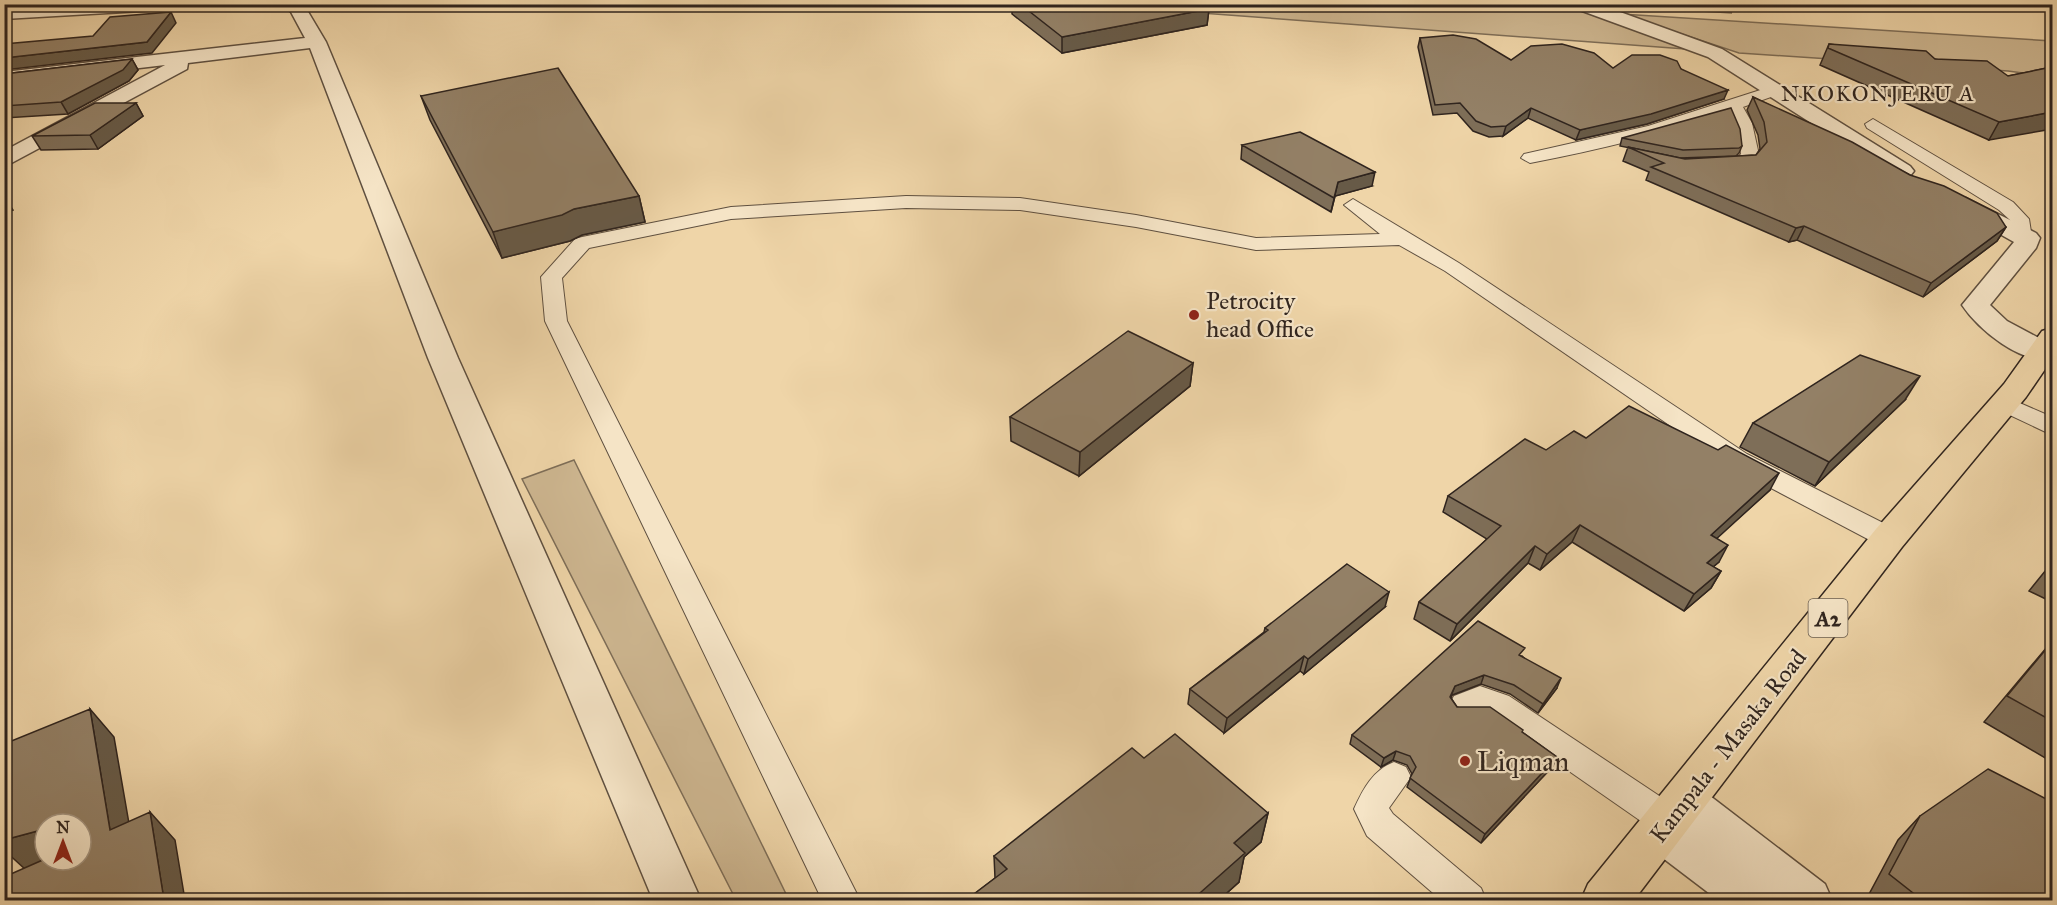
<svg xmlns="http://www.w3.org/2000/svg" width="2057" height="905" font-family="'IM FELL Great Primer',serif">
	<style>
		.green { fill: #ceb791; stroke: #7e6e58; stroke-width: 1.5 }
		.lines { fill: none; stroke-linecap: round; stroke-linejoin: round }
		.service-casing { stroke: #5f5040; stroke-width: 2 }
		.minor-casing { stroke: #5f5040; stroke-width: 3 }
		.trunk-casing { stroke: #2f241e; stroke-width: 3 }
		.service { fill: #f5e4c6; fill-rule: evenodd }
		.minor { fill: #f5e4c6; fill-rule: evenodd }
		.trunk { fill: #efd5a8; fill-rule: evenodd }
		.wall { fill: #7e6e58; stroke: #2f241e; stroke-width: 1.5 }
		.shaded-wall { fill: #675a47; stroke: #2f241e; stroke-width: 1.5 }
		.building { fill: #938066; stroke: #2f241e; stroke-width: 1.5 }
		.poi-dot { fill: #8f2418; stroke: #f5e4c6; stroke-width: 2 }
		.labels { text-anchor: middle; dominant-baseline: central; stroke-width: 4.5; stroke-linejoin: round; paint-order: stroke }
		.far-quarter-label { font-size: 22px; letter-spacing: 1.5px; fill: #2f241e; stroke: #f5e4c6 }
		.shield { fill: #f5e4c6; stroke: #6a5e50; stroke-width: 1.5 }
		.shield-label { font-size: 22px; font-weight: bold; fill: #2f241e }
		.poi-label { font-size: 24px; fill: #2f241e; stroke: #f5e4c6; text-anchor: start }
		.street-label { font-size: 24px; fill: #2f241e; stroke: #f5e4c6 }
		.near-poi-label { font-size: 28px; fill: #2f241e; stroke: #f5e4c6; text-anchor: start }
	</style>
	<rect width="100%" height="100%" fill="#efd5a8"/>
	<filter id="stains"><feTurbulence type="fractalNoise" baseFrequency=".00333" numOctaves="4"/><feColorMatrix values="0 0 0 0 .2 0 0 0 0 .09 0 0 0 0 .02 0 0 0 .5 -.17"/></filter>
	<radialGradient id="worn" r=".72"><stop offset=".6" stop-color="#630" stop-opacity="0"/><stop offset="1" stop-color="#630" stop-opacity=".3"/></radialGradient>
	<path class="green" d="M 1497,4 L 1581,11 L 1699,50 L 1093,5 Z
		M 1606,5 L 1712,5 L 1732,13 Z
		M 1621,14 L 2052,41 L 2052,77 L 2008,71 L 1739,53 Z
		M 574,460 L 789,900 L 736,900 L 522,479 Z"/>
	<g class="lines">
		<defs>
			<path id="service" d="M 1776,85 L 1782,87 L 1784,90 L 1782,93 L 1743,107 L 1752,123 L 1759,155 L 1748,167 L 1718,170 L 1709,165 L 1712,161 L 1737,158 L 1741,154 L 1736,123 L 1729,112 C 1664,134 1597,150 1530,163 L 1521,158 L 1524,154 L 1648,126 Z
				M 1873,119 L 2013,202 L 2029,219 L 2031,232 L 2028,236 L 2014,236 L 2010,220 L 1999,210 L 1867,128 L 1865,124 Z
				M 906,196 L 1020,198 L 1136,215 L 1256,238 L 1380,234 L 1344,205 L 1353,199 L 1459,263 L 1747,454 L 1899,531 L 1903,538 L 1899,545 L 1889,548 L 1879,545 L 1729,466 L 1445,271 L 1399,245 L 1256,250 L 1136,227 L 1020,210 L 906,208 L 731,219 L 589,248 L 562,278 L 567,321 L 860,900 L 822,900 L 545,321 L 541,277 L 575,239 L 582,237 L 731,207 Z
				M 2006,397 L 2052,417 L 2052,435 L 1997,409 L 1994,404 L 1997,399 Z
				M 1480,686 L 1509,696 L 1682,811 L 1688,822 L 1682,833 L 1670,838 L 1658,833 L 1487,714 C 1475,710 1468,719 1454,714 L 1449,705 L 1454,696 Z
				M 1394,762 L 1406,767 L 1411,777 L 1389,808 L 1393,814 L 1481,888 L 1486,900 L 1441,900 L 1367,836 L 1354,809 C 1363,789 1373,770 1394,762 Z"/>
			<path id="minor" d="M 76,4 L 185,4 L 177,9 L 4,19 L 4,9 Z
				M 281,4 L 304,5 L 326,42 L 458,358 L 701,900 L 653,900 L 428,358 L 310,48 L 188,63 L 187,69 L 4,167 L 4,151 L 165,65 L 4,84 L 4,72 L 305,38 L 291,12 Z
				M 1572,4 L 1598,4 L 1722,49 L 1910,166 L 1914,171 L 1910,176 L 1894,176 L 1708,57 L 1574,8 Z
				M 1966,198 L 2036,233 L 2040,238 L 2036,248 L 1990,305 L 2007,321 L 2052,345 L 2052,358 C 2022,366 1978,329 1962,305 L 2014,242 L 1957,210 L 1954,205 L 1957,200 Z
				M 1685,783 L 1701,789 L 1825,884 L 1832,900 L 1718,900 L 1647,846 L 1640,831 L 1647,816 L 1663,810 L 1667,812 L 1662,803 L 1669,789 Z"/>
			<path id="trunk" d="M 2052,328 L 2052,359 L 2026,397 L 1902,547 L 1634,900 L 1581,900 L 1588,884 L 1876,529 L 2004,384 L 2042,331 Z"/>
		</defs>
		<use href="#service" class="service-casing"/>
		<use href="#minor" class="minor-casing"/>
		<use href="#trunk" class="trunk-casing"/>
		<use href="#service" class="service"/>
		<use href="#minor" class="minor"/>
		<use href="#trunk" class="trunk"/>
	</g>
	<path class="wall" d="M 1012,4 L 1209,4 L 1209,9 L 1207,25 L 1062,53 L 1012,14 Z
		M 1420,38 L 1511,60 L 1613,68 L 1681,69 L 1724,99 L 1647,124 L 1576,140 L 1528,118 L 1503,136 L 1489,137 L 1473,131 L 1457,113 L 1433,115 L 1418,47 Z
		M 1829,44 L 1935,59 L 2008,76 L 2052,67 L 1989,140 L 1820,65 Z
		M 132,59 L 138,70 L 129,81 L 68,114 L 4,118 L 4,74 Z
		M 421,96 L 639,196 L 645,222 L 582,235 L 570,241 L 502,258 L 430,120 Z
		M 1753,97 L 1910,175 L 2006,227 L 1997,241 L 1923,297 L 1797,240 L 1789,242 L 1646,180 L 1649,172 L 1623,161 L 1628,147 L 1685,159 L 1756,155 L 1760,149 L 1758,135 L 1747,110 Z
		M 136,103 L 143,116 L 98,149 L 41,150 L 32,136 Z
		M 1622,138 L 1742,146 L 1739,153 L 1736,156 L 1680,158 L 1620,146 Z
		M 1242,145 L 1372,186 L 1335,196 L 1331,212 L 1241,159 Z
		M 1193,363 L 1190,386 L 1079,476 L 1011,441 L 1010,417 Z
		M 1905,400 L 1815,486 L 1740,447 L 1753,423 Z
		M 1586,438 L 1770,490 L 1716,538 L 1719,562 L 1713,567 L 1721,571 L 1711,588 L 1684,611 L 1572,542 L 1540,570 L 1528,563 L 1450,641 L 1414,619 L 1419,602 L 1487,539 L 1443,512 L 1448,496 L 1546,450 Z
		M 2052,563 L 2052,602 L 2029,591 L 2050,565 Z
		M 1385,607 L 1304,674 L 1300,671 L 1224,733 L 1188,704 L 1190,689 L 1264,632 L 1265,628 Z
		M 2052,641 L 2052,762 L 1984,722 Z
		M 1522,656 L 1557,688 L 1538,713 L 1510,694 L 1481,684 L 1452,695 L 1451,698 L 1457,707 L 1522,732 L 1557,757 L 1553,766 L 1481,843 L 1407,787 L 1412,774 L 1407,765 L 1393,760 L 1381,767 L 1350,744 L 1352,735 Z
		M 1268,813 L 1261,842 L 1244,857 L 1239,882 L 1219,900 L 975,900 L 974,894 L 995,878 L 994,856 Z
		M 1920,816 L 2052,900 L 1871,900 L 1867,898 L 1898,840 Z"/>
	<path class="shaded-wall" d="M 1209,9 L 1207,25 L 1062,53 L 1062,37 Z
		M 171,12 L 176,23 L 152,53 L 4,70 L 4,58 L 147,42 Z
		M 132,59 L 138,70 L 129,81 L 68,114 L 61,102 Z
		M 1728,90 L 1724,99 L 1647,124 L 1576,140 L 1580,130 Z
		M 136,103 L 143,116 L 98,149 L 90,135 Z
		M 1531,108 L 1528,118 L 1503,136 L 1506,126 Z
		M 2052,112 L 2052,129 L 1989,140 L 1999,122 Z
		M 1375,172 L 1372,186 L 1335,196 L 1331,212 L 1338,182 Z
		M 4,196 L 13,210 L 4,213 Z
		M 639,196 L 645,222 L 582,235 L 570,241 L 502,258 L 493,232 L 574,209 Z
		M 1804,226 L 1797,240 L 1789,242 L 1796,228 Z
		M 2006,227 L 1997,241 L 1923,297 L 1931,283 Z
		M 1193,363 L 1190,386 L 1079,476 L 1080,452 Z
		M 1920,376 L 1905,400 L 1815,486 L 1829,462 Z
		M 1779,473 L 1770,490 L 1702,552 L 1711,535 Z
		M 1580,525 L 1572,542 L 1540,570 L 1547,554 Z
		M 1728,545 L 1719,562 L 1697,580 L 1707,563 Z
		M 1535,546 L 1528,563 L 1450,641 L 1457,624 Z
		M 1721,571 L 1711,588 L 1684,611 L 1694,594 Z
		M 1389,592 L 1385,607 L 1304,674 L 1308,659 Z
		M 1304,656 L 1300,671 L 1224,733 L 1227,718 Z
		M 1484,675 L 1481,684 L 1452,695 L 1447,706 L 1455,686 Z
		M 1561,678 L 1557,688 L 1538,713 L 1543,704 Z
		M 90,709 L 114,737 L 135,858 L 110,830 Z
		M 1396,751 L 1393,760 L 1381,767 L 1384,758 Z
		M 1557,757 L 1553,766 L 1481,843 L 1485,834 Z
		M 150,812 L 175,840 L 185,900 L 164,900 Z
		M 1268,813 L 1261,842 L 1244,857 L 1239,882 L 1219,900 L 1192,900 L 1234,843 Z
		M 45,829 L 45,860 L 25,869 L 4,850 L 4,840 Z"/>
	<path class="building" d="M 1020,4 L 1209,4 L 1209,9 L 1062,37 Z
		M 171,12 L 147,42 L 4,58 L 4,44 L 93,36 L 110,17 Z
		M 1453,35 L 1476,39 L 1511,60 L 1531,46 L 1562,44 L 1594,53 L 1613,68 L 1632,55 L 1660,55 L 1677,61 L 1681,69 L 1728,90 L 1651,114 L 1580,130 L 1531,108 L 1506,126 L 1491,127 L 1476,121 L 1460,103 L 1435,105 L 1420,38 Z
		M 1829,44 L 1926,51 L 1935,59 L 1987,61 L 2008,76 L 2052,67 L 2052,112 L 1999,122 L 1828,48 Z
		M 132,59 L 123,70 L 61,102 L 4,106 L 4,74 Z
		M 558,68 L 639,196 L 574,209 L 562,215 L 493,232 L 421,96 Z
		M 1753,97 L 1852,142 L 1910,175 L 1944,186 L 1997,213 L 2006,227 L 1931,283 L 1804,226 L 1796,228 L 1651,167 L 1664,163 L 1628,147 L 1685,159 L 1756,155 L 1767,142 L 1764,122 Z
		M 95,103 L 136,103 L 90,135 L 32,136 Z
		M 1731,108 L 1740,129 L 1742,146 L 1739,148 L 1683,150 L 1622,138 Z
		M 1300,132 L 1375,172 L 1338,182 L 1334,198 L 1242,145 Z
		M 1128,331 L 1193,363 L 1080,452 L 1010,417 Z
		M 1860,355 L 1920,376 L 1829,462 L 1753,423 Z
		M 1629,406 L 1718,450 L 1726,445 L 1779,473 L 1711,535 L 1728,545 L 1707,563 L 1721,571 L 1694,594 L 1580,525 L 1547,554 L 1535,546 L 1457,624 L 1419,602 L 1501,526 L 1448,496 L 1525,439 L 1546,450 L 1574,431 L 1586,438 Z
		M 1347,564 L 1389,592 L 1308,659 L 1304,656 L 1227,718 L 1190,689 L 1268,630 L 1265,628 Z
		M 1478,621 L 1525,648 L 1519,655 L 1561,678 L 1543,704 L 1514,685 L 1484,675 L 1455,686 L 1450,697 L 1457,707 L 1490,707 L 1523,730 L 1522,732 L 1557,757 L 1485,834 L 1410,778 L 1416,767 L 1410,756 L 1396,751 L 1384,758 L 1352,735 Z
		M 2052,642 L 2052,721 L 2007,696 Z
		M 90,709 L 110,830 L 150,812 L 164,900 L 4,900 L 4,877 L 45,859 L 45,860 L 81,860 L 81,824 L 45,824 L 45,829 L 4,840 L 4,744 Z
		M 1175,734 L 1268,813 L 1234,843 L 1245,853 L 1192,900 L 980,900 L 974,894 L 1007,869 L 994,856 L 1132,748 L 1144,758 Z
		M 1988,769 L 2052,802 L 2052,900 L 1922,900 L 1889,874 L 1920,816 Z"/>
	<g class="poi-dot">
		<circle cx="1194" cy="315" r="6"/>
		<circle cx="1465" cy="761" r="6"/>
	</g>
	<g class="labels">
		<g class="far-quarter-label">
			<text x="1878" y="93">NKOKONJERU A</text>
		</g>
		<rect class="shield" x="1808.5" y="599" width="39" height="38" rx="4.5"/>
		<g class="shield-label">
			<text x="1828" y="618">A2</text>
		</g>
		<g class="poi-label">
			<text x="1206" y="301">Petrocity<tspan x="1206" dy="28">head Office</tspan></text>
		</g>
		<g class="street-label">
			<text transform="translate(1728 746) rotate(-52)">Kampala - Masaka Road</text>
		</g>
		<g class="near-poi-label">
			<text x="1477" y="761">Liqman</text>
		</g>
	</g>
	<rect width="2057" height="905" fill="none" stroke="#efd5a8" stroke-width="24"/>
	<rect x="6" y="6" width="2045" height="893" fill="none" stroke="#2f241e" stroke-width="3"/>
	<rect x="12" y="12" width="2033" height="881" fill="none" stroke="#2f241e" stroke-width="1.5"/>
	<g transform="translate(63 842)"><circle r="28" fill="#f5e4c6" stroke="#a69783" stroke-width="1.5"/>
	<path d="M0-4.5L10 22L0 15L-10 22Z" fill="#8f2418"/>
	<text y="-9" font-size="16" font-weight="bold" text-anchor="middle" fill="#2f241e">N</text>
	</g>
	<rect width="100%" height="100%" filter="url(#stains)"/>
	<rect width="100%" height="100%" fill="url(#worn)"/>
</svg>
